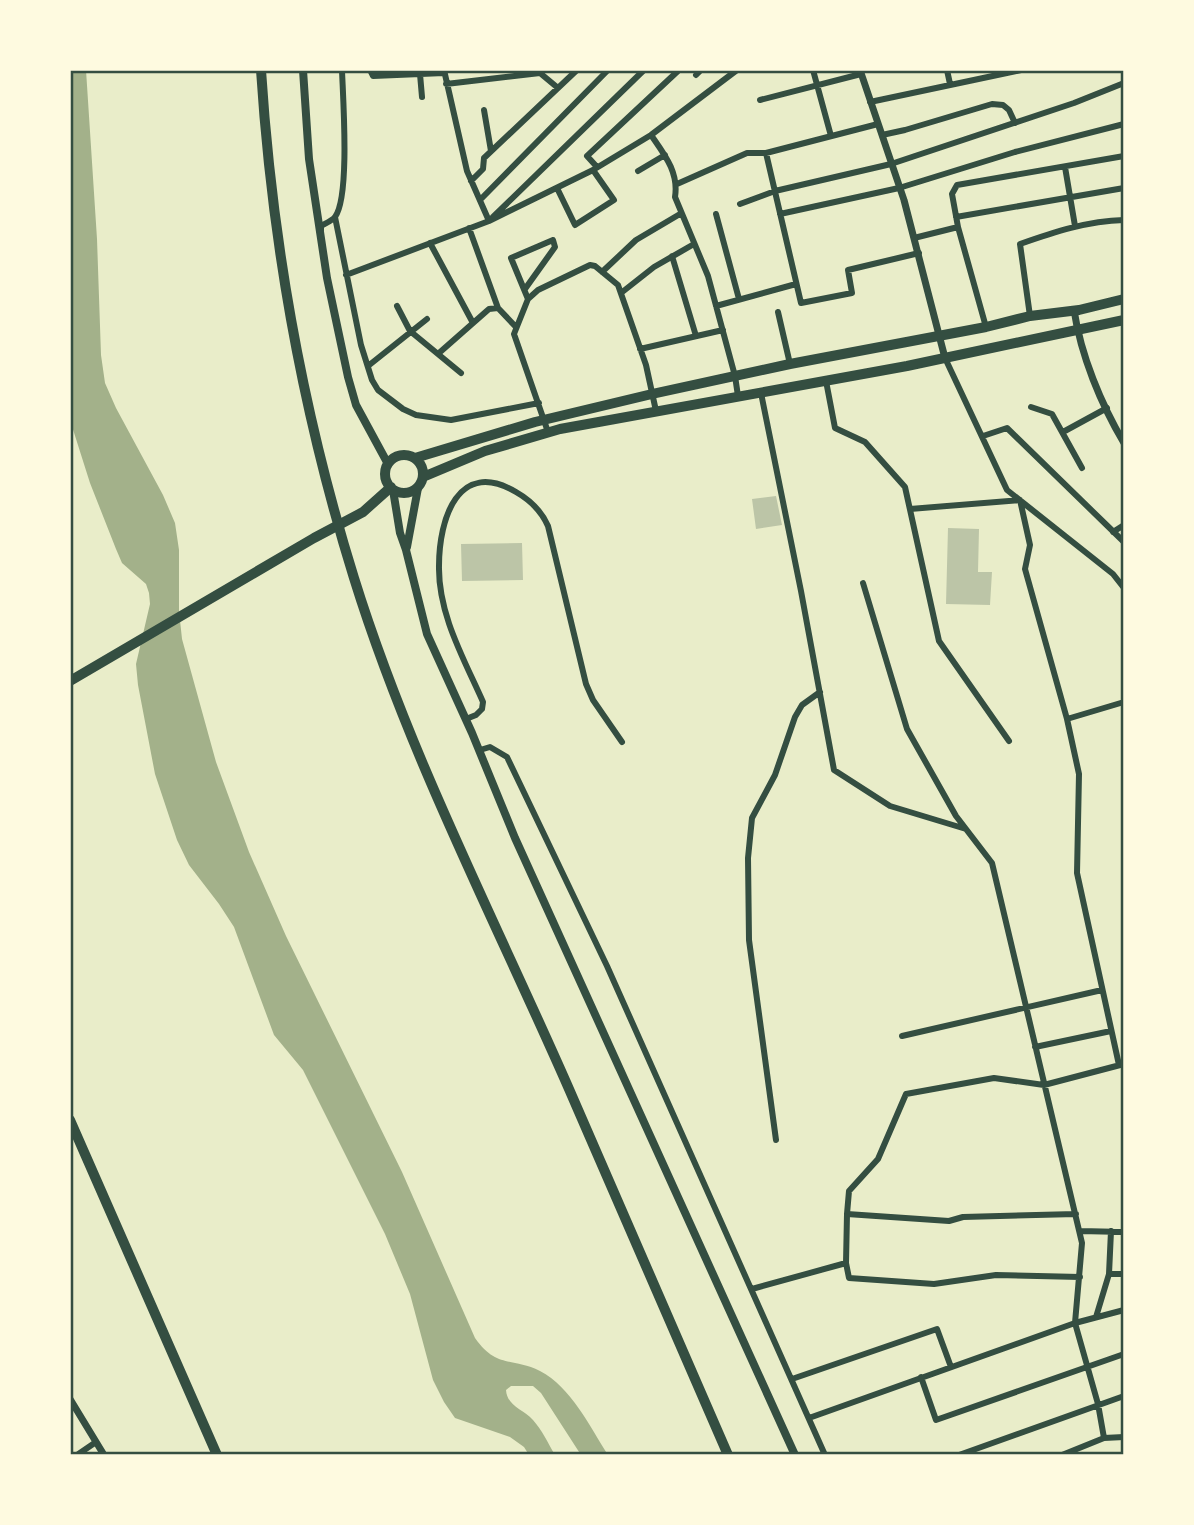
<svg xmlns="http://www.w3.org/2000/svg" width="1194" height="1525" font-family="Ubuntu,sans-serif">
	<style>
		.water { fill: #a3b18a }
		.building { fill: #bcc5a7 }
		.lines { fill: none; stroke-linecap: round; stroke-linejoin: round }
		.minor { stroke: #344e41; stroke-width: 6 }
		.tertiary { stroke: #344e41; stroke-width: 7 }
		.secondary { stroke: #344e41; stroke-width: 8 }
		.primary { stroke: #344e41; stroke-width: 10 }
		.motorway { stroke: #344e41; stroke-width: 10 }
		.neatline { fill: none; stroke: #344e41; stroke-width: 2.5 }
	</style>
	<rect width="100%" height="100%" fill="#e9edc9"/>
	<path class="water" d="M 70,70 L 86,70 L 97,239 L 101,355 L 105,383 L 116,408 L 163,495 L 175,523 L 179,550 L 179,611 L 182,639 L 216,762 L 249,852 L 286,936 L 402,1172 L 475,1338 C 497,1369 512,1357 540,1371 C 571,1387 590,1427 608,1455 L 581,1455 L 541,1393 L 533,1386 L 511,1386 L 506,1390 C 507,1406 523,1409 533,1420 C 542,1430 548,1443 555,1455 L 529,1455 L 524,1447 L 510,1437 L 455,1418 L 444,1402 L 433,1380 L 410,1294 L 385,1234 L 303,1070 L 274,1035 L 234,927 L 219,904 L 189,865 L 177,840 L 155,774 L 138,685 L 136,664 L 150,604 L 149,593 L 146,584 L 122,563 L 116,549 L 90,483 L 70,420 Z"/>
	<path class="building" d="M 776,496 L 782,525 L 756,529 L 752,499 Z
		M 948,528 L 979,529 L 978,572 L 992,572 L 990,605 L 946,604 Z
		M 522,543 L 523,580 L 462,581 L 461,544 Z"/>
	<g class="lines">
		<path class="minor" d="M 370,70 L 373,76 L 444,73
			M 444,70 L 467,171 L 489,221
			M 813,70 L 831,136
			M 947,70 L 950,84
			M 420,74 L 422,97
			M 696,75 L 701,70
			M 446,84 L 540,73 L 558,88
			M 760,100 L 861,74
			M 870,102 L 1021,70
			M 484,110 L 491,151
			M 651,135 C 664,154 679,172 675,197 L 708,276 L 735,376 L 738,396
			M 882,135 L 905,130 L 992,104 L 1003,105 L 1009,110 L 1015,123
			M 766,153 L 801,303 L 852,293 L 848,270 L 919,253
			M 597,167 L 587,156 L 679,70
			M 1065,167 L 1075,226
			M 638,171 L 665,155
			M 471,181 L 483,169 L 484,158 L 577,70
			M 677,184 L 747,153 L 766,153 L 878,124
			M 557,188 L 575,225 L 614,200 L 593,170
			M 480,200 L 608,70
			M 740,204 L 775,191 L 891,164 L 1074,103 L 1124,83
			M 716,214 L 739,299
			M 780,214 L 899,188 L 1015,152 L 1124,124
			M 335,217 L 361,345 L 372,380 L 378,390 L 403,409 L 416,415 L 451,420 L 539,403
			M 493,217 L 644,70
			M 956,217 L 1124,188
			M 469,228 L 498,308 L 515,326
			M 321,230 L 321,226 C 324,224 332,221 335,217 C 350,197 343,99 342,70
			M 914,238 L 958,227
			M 430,243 L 473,323
			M 672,256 L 696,336
			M 602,272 L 636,240 L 680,214
			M 346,275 L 489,221 L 593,170 L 651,135 L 737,70
			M 525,289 L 555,247 L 553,240 L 511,258 L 528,299 L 514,334 L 548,432
			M 621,293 L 654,267 L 694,244
			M 528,299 L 538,290 L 590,265 L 595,266 L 618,285 L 646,365 L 656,411
			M 397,306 L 410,331 L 461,373
			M 716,306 L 796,284
			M 778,312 L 790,364
			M 1030,316 L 1020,244 C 1054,232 1087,221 1124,220
			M 986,327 L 958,227 L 952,194 L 957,185 L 1124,156
			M 640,349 L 723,330
			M 439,353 L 489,309 L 498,308
			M 945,358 L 1007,490 L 1113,574 L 1124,588
			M 368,366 L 427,319
			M 826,381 L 835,428 L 865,442 L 905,487 L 939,641 L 1009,741
			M 761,393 L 801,591 L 834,770 L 890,806 L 966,829
			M 1031,407 L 1052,414 L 1082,468
			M 1063,432 L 1107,408
			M 983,436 L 1007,428 L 1124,542
			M 910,509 L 1020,500 L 1030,545 L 1025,569 L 1067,719 L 1079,774 L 1077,873 L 1119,1065
			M 1113,532 L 1124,525
			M 863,583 L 907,729 L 956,816 L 992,863 L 1082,1243 L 1075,1323 L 1098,1404 L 1104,1438
			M 466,719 L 476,715 L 482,709 L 483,702 C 464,659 438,614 439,566 C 439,519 458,458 516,492 C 530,500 541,510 548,526 L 586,684 L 593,700 L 622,742
			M 1067,719 L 1124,702
			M 480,750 L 490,747 L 507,757 L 607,966 L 825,1455
			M 902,1036 L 1102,990
			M 1035,1047 L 1111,1031
			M 776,1140 L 749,940 L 748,858 L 752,818 L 775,775 L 795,717 L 802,705 L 820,692
			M 847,1214 L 849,1191 L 878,1159 L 906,1094 L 994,1078 L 1044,1085 L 1124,1064
			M 1080,1231 L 1124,1232
			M 846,1263 L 847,1214 L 949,1221 L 963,1217 L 1076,1214
			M 1109,1274 L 1124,1274
			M 752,1289 L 846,1263 L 849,1278 L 934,1284 L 996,1275 L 1080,1277
			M 1096,1317 L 1109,1274 L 1111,1231
			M 921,1377 L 936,1420 L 1124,1354
			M 792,1379 L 937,1329 L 951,1367
			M 809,1418 L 1075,1323 L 1124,1310
			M 77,1455 L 96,1442
			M 959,1455 L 1124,1396
			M 1062,1455 L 1104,1438 L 1124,1437"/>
		<path class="tertiary" d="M 860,70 L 904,200 L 945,358
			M 1074,310 C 1081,356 1101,404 1124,443
			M 70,1399 L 104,1455"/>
		<path class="secondary" d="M 303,70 L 309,159 L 327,278 L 348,377 L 356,405 L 388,464
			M 393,490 L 400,533 L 406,550 L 427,634 L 472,733 L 515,838 L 795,1455
			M 407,547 L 418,488"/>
		<path class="primary" d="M385 474a19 19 0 1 1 38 0a19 19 0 1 1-38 0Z
			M 415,458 L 535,422 L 652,394 L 790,364 L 986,327 L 1030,316 L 1079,310 L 1124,299
			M 423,477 L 485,451 L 560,429 L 907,366 L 1124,320
			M 70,681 L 314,538 L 363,512 L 391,487"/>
		<path class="motorway" d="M 261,70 C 272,241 303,414 354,578 C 409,755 495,920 569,1089 C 623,1211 674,1333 728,1455
			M 70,1120 L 217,1455"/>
	</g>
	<rect width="1194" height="1525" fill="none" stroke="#fefae0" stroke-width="144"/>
	<rect x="72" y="72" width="1050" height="1381" class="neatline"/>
</svg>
